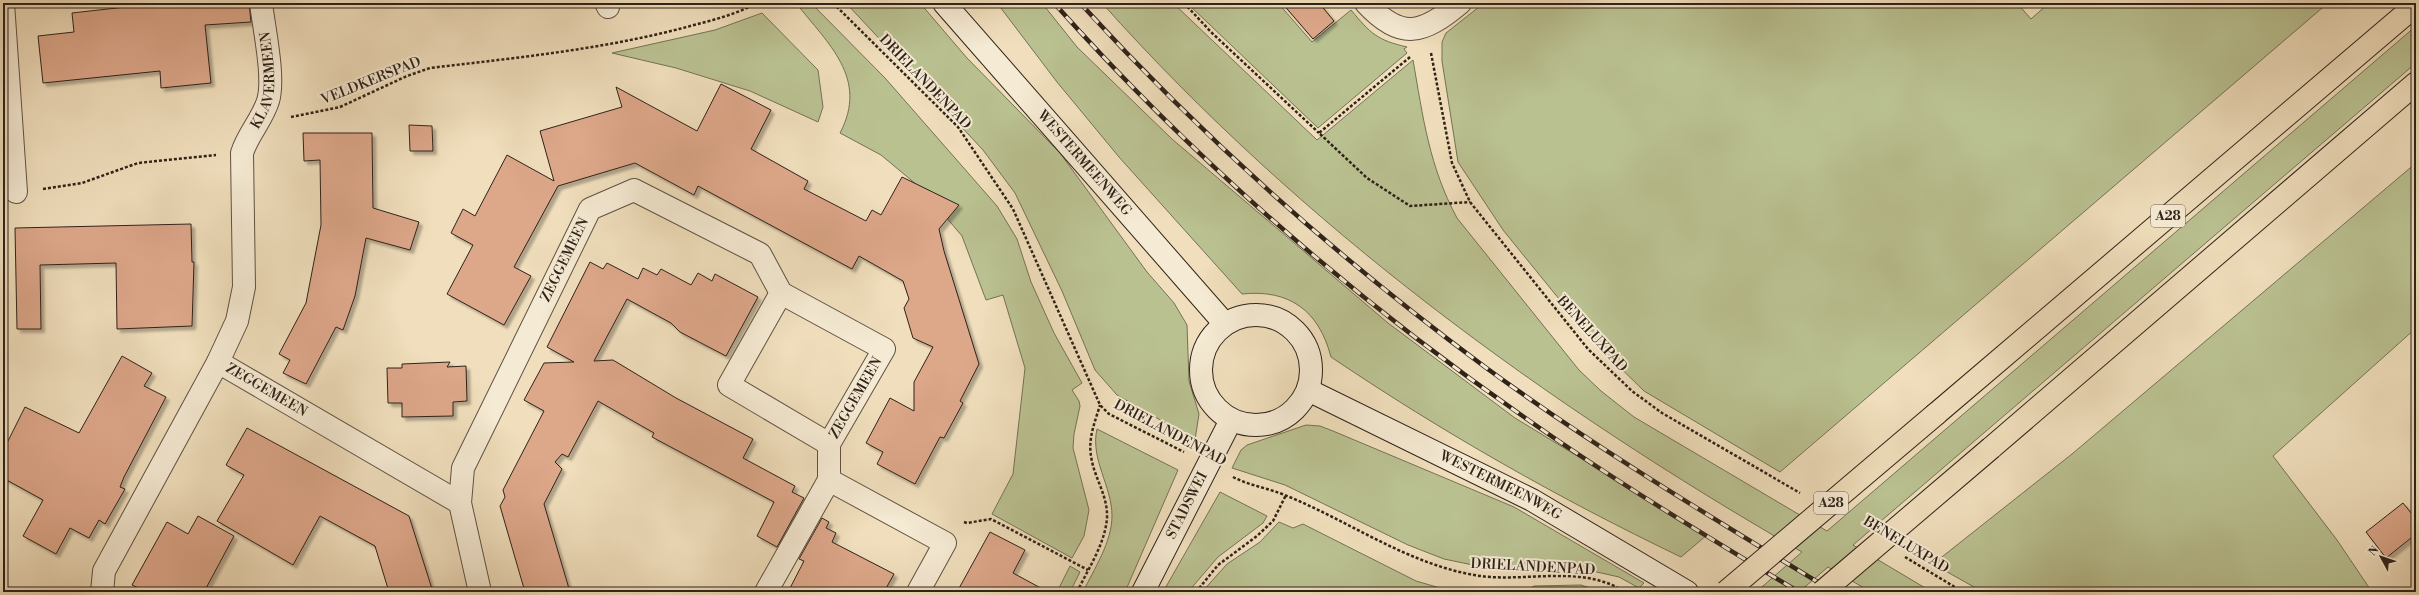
<svg xmlns="http://www.w3.org/2000/svg" width="2419" height="595" font-family="'Libre Bodoni',serif">
	<style>
		.green { fill: #bac191; stroke: #747255 }
		.building { fill: #dda78a; stroke: #2f2219; filter: url(#shadow) }
		.lines { fill: none; stroke-linecap: round; stroke-linejoin: round }
		.street-casing { stroke: #5f5142; stroke-width: 24 }
		.secondary-casing { stroke: #2f2219; stroke-width: 24 }
		.highway-casing { stroke: #2f2219; stroke-width: 24 }
		.path { stroke: #2f2219; stroke-width: 2.5; stroke-dasharray: 3 2; stroke-linecap: butt }
		.street { stroke: #f5ead3; stroke-width: 22 }
		.secondary { stroke: #f5ead3; stroke-width: 22 }
		.highway { stroke: #f0debc; stroke-width: 22 }
		.rail-casing { stroke: #2f2219; stroke-width: 4.5 }
		.rail { stroke: #f5ead3; stroke-width: 3; stroke-dasharray: 9; stroke-linecap: butt }
		.highway-bridge-casing { stroke: #2f2219; stroke-width: 24; stroke-linecap: butt }
		.highway-bridge { stroke: #f0debc; stroke-width: 22 }
		.labels { text-anchor: middle; dominant-baseline: central; stroke-width: 4; stroke-linejoin: round; paint-order: stroke }
		.shield { fill: #f5ead3; stroke: #6a5e51; stroke-width: 1 }
		.shield-label { font-size: 13px; font-weight: bold; fill: #2f2219 }
		.street-label { font-size: 14px; fill: #2f2219; stroke: #f5ead3 }
	</style>
	<defs>
		<filter id="shadow"><feDropShadow dx="3.5" dy="3.5" stdDeviation="1" flood-color="#0004"/></filter>
	</defs>
	<rect width="100%" height="100%" fill="#f0debc"/>
	<filter id="stains"><feTurbulence type="fractalNoise" baseFrequency=".005" numOctaves="4"/><feColorMatrix values="0 0 0 0 .2 0 0 0 0 .09 0 0 0 0 .02 0 0 0 .5 -.17"/></filter>
	<radialGradient id="worn" r=".72"><stop offset=".6" stop-color="#630" stop-opacity="0"/><stop offset="1" stop-color="#630" stop-opacity=".3"/></radialGradient>
	<path class="green" d="M 796,3 L 811,3 L 885,78 L 997,206 L 1017,239 L 1031,282 L 1054,333 L 1082,383 L 1072,390 L 1079,401 L 1080,406 L 1074,434 L 1073,448 L 1089,510 L 1084,536 L 1072,558 L 992,514 L 1013,474 L 1025,368 L 1003,295 L 986,300 L 962,236 L 923,190 L 881,155 L 840,133 C 869,78 828,44 796,3 Z
		M 846,3 L 920,3 L 967,58 L 1060,153 L 1147,272 L 1174,303 L 1187,325 L 1189,381 L 1199,414 L 1195,440 L 1117,395 L 1095,370 L 1062,291 L 1015,193 L 983,150 Z
		M 997,3 L 1042,3 L 1077,47 L 1172,139 L 1388,323 L 1515,418 L 1707,535 L 1681,557 C 1560,499 1442,432 1331,357 C 1319,311 1290,289 1242,294 L 1119,157 L 1057,82 Z
		M 1102,3 L 1173,3 L 1317,140 L 1413,60 C 1423,117 1429,166 1457,218 L 1579,370 L 1601,391 L 1634,417 L 1827,531 L 2416,26 L 2416,63 L 1853,545 L 1932,592 L 1871,592 L 1828,567 L 1799,592 L 1756,592 L 1802,552 C 1545,404 1300,225 1102,3 Z
		M 1187,3 L 1278,3 L 1312,42 L 1351,10 C 1371,34 1377,40 1407,47 L 1404,49 L 1407,53 L 1318,128 Z
		M 1484,3 L 2017,3 L 2031,19 L 2049,3 L 2328,3 L 1780,472 L 1644,391 L 1594,342 L 1503,230 L 1458,162 L 1442,61 L 1442,42 L 1446,33 Z
		M 762,13 L 818,70 L 823,107 L 818,122 L 750,91 L 676,68 L 612,53 L 715,30 Z
		M 2416,163 L 2416,328 L 2273,456 L 2337,540 L 2372,592 L 1983,592 L 1933,564 L 2072,454 Z
		M 1306,425 L 1320,426 L 1333,431 L 1514,507 L 1644,583 L 1639,588 L 1619,577 L 1579,568 L 1492,569 L 1444,559 L 1408,545 L 1285,485 L 1232,468 L 1241,450 L 1247,445 Z
		M 1097,429 L 1178,470 L 1125,592 L 1083,592 C 1094,569 1112,542 1112,516 C 1112,486 1090,459 1097,429 Z
		M 1220,492 L 1267,516 L 1263,523 L 1218,557 L 1188,592 L 1163,592 Z
		M 1279,522 L 1293,528 L 1303,524 L 1416,581 L 1454,592 L 1202,592 L 1227,564 L 1260,542 Z
		M 1070,566 L 1080,572 L 1070,592 L 1057,592 Z
		M 1581,585 L 1603,592 L 1524,592 L 1534,586 Z"/>
	<path class="building" d="M 161,3 L 249,3 L 251,22 L 205,25 L 211,83 L 161,88 L 160,71 L 43,83 L 38,36 L 74,32 L 72,13 Z
		M 1282,3 L 1319,3 L 1334,21 L 1313,39 Z
		M 721,84 L 771,110 L 751,149 L 808,181 L 804,189 L 866,221 L 872,210 L 881,215 L 902,177 L 959,205 L 939,229 L 944,251 L 979,364 L 960,401 L 963,403 L 944,438 L 940,437 L 915,484 L 877,464 L 883,452 L 866,443 L 890,398 L 914,411 L 914,382 L 933,347 L 913,338 L 904,308 L 909,299 L 903,281 L 859,256 L 852,269 L 698,186 L 694,195 L 635,163 L 558,186 L 514,267 L 531,276 L 504,325 L 447,294 L 473,245 L 451,233 L 463,209 L 475,216 L 507,155 L 554,181 L 540,131 L 622,107 L 616,87 L 697,131 Z
		M 409,125 L 432,126 L 433,151 L 410,151 Z
		M 303,133 L 372,133 L 373,208 L 419,222 L 410,250 L 366,238 L 355,296 L 343,330 L 336,327 L 306,384 L 283,373 L 290,360 L 279,354 L 306,303 L 321,225 L 320,160 L 304,161 Z
		M 191,224 L 192,262 L 194,262 L 192,326 L 117,329 L 116,263 L 40,265 L 41,329 L 17,329 L 15,228 Z
		M 590,262 L 603,269 L 607,263 L 638,279 L 643,268 L 657,275 L 661,269 L 691,285 L 698,273 L 712,281 L 715,274 L 758,297 L 726,356 L 680,332 L 671,323 L 627,299 L 594,361 L 613,360 L 676,398 L 753,439 L 743,458 L 795,486 L 792,492 L 804,498 L 777,547 L 757,536 L 774,502 L 652,437 L 654,433 L 598,401 L 568,457 L 562,454 L 555,462 L 562,469 L 544,504 L 570,592 L 525,592 L 500,506 L 505,497 L 503,490 L 544,411 L 524,400 L 544,363 L 574,362 L 547,347 Z
		M 122,356 L 152,373 L 144,386 L 166,397 L 124,477 L 120,487 L 125,489 L 105,524 L 99,520 L 89,538 L 70,528 L 56,554 L 23,536 L 43,500 L 3,478 L 3,451 L 25,407 L 79,433 Z
		M 450,362 L 447,367 L 466,366 L 467,401 L 453,402 L 453,416 L 402,417 L 402,403 L 388,403 L 387,368 L 402,368 L 402,364 Z
		M 247,428 L 409,516 L 433,592 L 389,592 L 375,546 L 320,516 L 293,565 L 217,521 L 244,475 L 226,465 Z
		M 2403,503 L 2416,519 L 2416,534 L 2386,558 L 2366,532 Z
		M 198,516 L 234,536 L 204,592 L 147,592 L 132,585 L 167,522 L 188,534 Z
		M 822,518 L 829,522 L 826,528 L 836,533 L 832,542 L 894,574 L 884,592 L 788,592 L 804,561 L 799,559 Z
		M 990,532 L 1025,550 L 1013,573 L 1048,592 L 957,592 Z"/>
	<g class="lines">
		<defs>
			<g id="street">
				<path d="M 3,3 L 16,192"/>
				<path d="M 606,3 L 608,7"/>
				<path d="M 1366,3 C 1401,41 1423,34 1460,3"/>
				<path d="M 781,293 L 729,385 L 829,444"/>
				<path id="s1" d="M 218,362 L 460,503"/>
				<path d="M 829,480 L 945,543 L 918,592"/>
				<path id="s2" d="M 102,592 L 104,571 L 218,362 L 237,321 L 244,287 L 242,153 C 248,134 262,120 268,101 C 275,78 264,29 261,3"/>
				<path id="s3" d="M 480,592 L 460,503 L 463,468 L 590,209 L 634,190 L 760,254 L 781,293 L 884,349 L 829,444 L 829,480 L 766,592"/>
			</g>
			<g id="secondary">
				<path id="s4" d="M 944,3 L 1225,324"/>
				<circle cx="1256" cy="370" r="55"/>
				<path id="s5" d="M 1308,390 L 1532,500 L 1687,592"/>
				<path id="s6" d="M 1143,592 L 1231,420"/>
			</g>
			<path id="highway" d="M 1936,414 L 2416,5
				M 1991,448 L 2416,83"/>
		</defs>
		<use href="#street" class="street-casing"/>
		<use href="#secondary" class="secondary-casing"/>
		<use href="#highway" class="highway-casing"/>
		<path class="path" d="M 833,3 L 958,127 L 1013,209 L 1100,405 L 1109,414 L 1184,452
			M 1184,3 L 1211,32 L 1319,133
			M 1431,53 L 1452,163 L 1470,202 L 1588,349 L 1632,391 L 1662,413 L 1800,493
			M 1410,57 L 1319,133 L 1367,178 L 1410,206 L 1470,202
			M 291,117 L 340,107 L 407,76 L 430,68 C 514,58 597,50 679,29 C 705,22 733,16 757,3
			M 43,189 L 82,183 L 138,163 L 216,155
			M 1233,477 C 1250,486 1269,488 1287,496 C 1349,521 1406,563 1474,575 C 1523,584 1581,563 1625,592
			M 964,522 L 967,523 L 991,519 L 1088,570
			M 1905,557 L 1963,592
			M 1077,592 C 1088,569 1105,544 1107,518 C 1108,495 1094,478 1091,456 C 1088,438 1095,422 1100,405
			M 1196,592 L 1218,565 L 1257,536 L 1273,521 L 1286,495"/>
		<use href="#street" class="street"/>
		<use href="#secondary" class="secondary"/>
		<use href="#highway" class="highway"/>
		<defs>
			<path id="rail" d="M 1054,3 C 1193,159 1353,298 1524,417 C 1613,480 1706,536 1799,592
				M 1080,3 C 1203,138 1339,259 1485,367 C 1597,449 1716,520 1834,592"/>
		</defs>
		<use href="#rail" class="rail-casing"/>
		<use href="#rail" class="rail"/>
		<defs>
			<path id="highway-bridge" d="M 1726,592 L 1936,414
				M 1822,592 L 1991,448"/>
		</defs>
		<use href="#highway-bridge" class="highway-bridge-casing"/>
		<use href="#highway-bridge" class="highway-bridge"/>
	</g>
	<g class="labels">
		<g class="shield">
			<rect x="2151" y="205" width="34" height="22" rx="3"/>
			<rect x="1814" y="492" width="34" height="22" rx="3"/>
		</g>
		<g class="shield-label">
			<text x="2168" y="216">A28</text>
			<text x="1831" y="503">A28</text>
		</g>
		<g class="street-label">
			<text stroke="none"><textPath href="#s2" startOffset="551">KLAVERMEEN</textPath></text>
			<text transform="translate(371 81) rotate(-22)">VELDKERSPAD</text>
			<text transform="translate(925 82) rotate(46)">DRIELANDENPAD</text>
			<text stroke="none"><textPath href="#s4" startOffset="213">WESTERMEENWEG</textPath></text>
			<text stroke="none"><textPath href="#s3" startOffset="358">ZEGGEMEEN</textPath></text>
			<text transform="translate(1592 334) rotate(48)">BENELUXPAD</text>
			<text stroke="none"><textPath href="#s1" startOffset="56">ZEGGEMEEN</textPath></text>
			<text transform="translate(856 398) rotate(-60)">ZEGGEMEEN</text>
			<text transform="translate(1170 433) rotate(28)">DRIELANDENPAD</text>
			<text stroke="none"><textPath href="#s5" startOffset="215">WESTERMEENWEG</textPath></text>
			<text stroke="none"><textPath href="#s6" startOffset="97">STADSWEI</textPath></text>
			<text transform="translate(1906 545) rotate(31)">BENELUXPAD</text>
			<text transform="translate(1533 567) rotate(3)">DRIELANDENPAD</text>
		</g>
	</g>
	<rect width="2419" height="595" fill="none" stroke="#f0debc" stroke-width="16"/>
	<rect x="4" y="4" width="2411" height="587" fill="none" stroke="#2f2219" stroke-width="2"/>
	<rect x="8" y="8" width="2403" height="579" fill="none" stroke="#2f2219"/>
	<g transform="translate(2381 557) rotate(310)" stroke="#f5ead3" stroke-width="3" paint-order="stroke">
	<path d="M0-3L7 15L0 10L-7 15Z" fill="#2f2219"/>
	<text y="-6" font-size="11" font-weight="bold" text-anchor="middle" fill="#2f2219">N</text>
	</g>
	<rect width="100%" height="100%" filter="url(#stains)"/>
	<rect width="100%" height="100%" fill="url(#worn)"/>
</svg>
